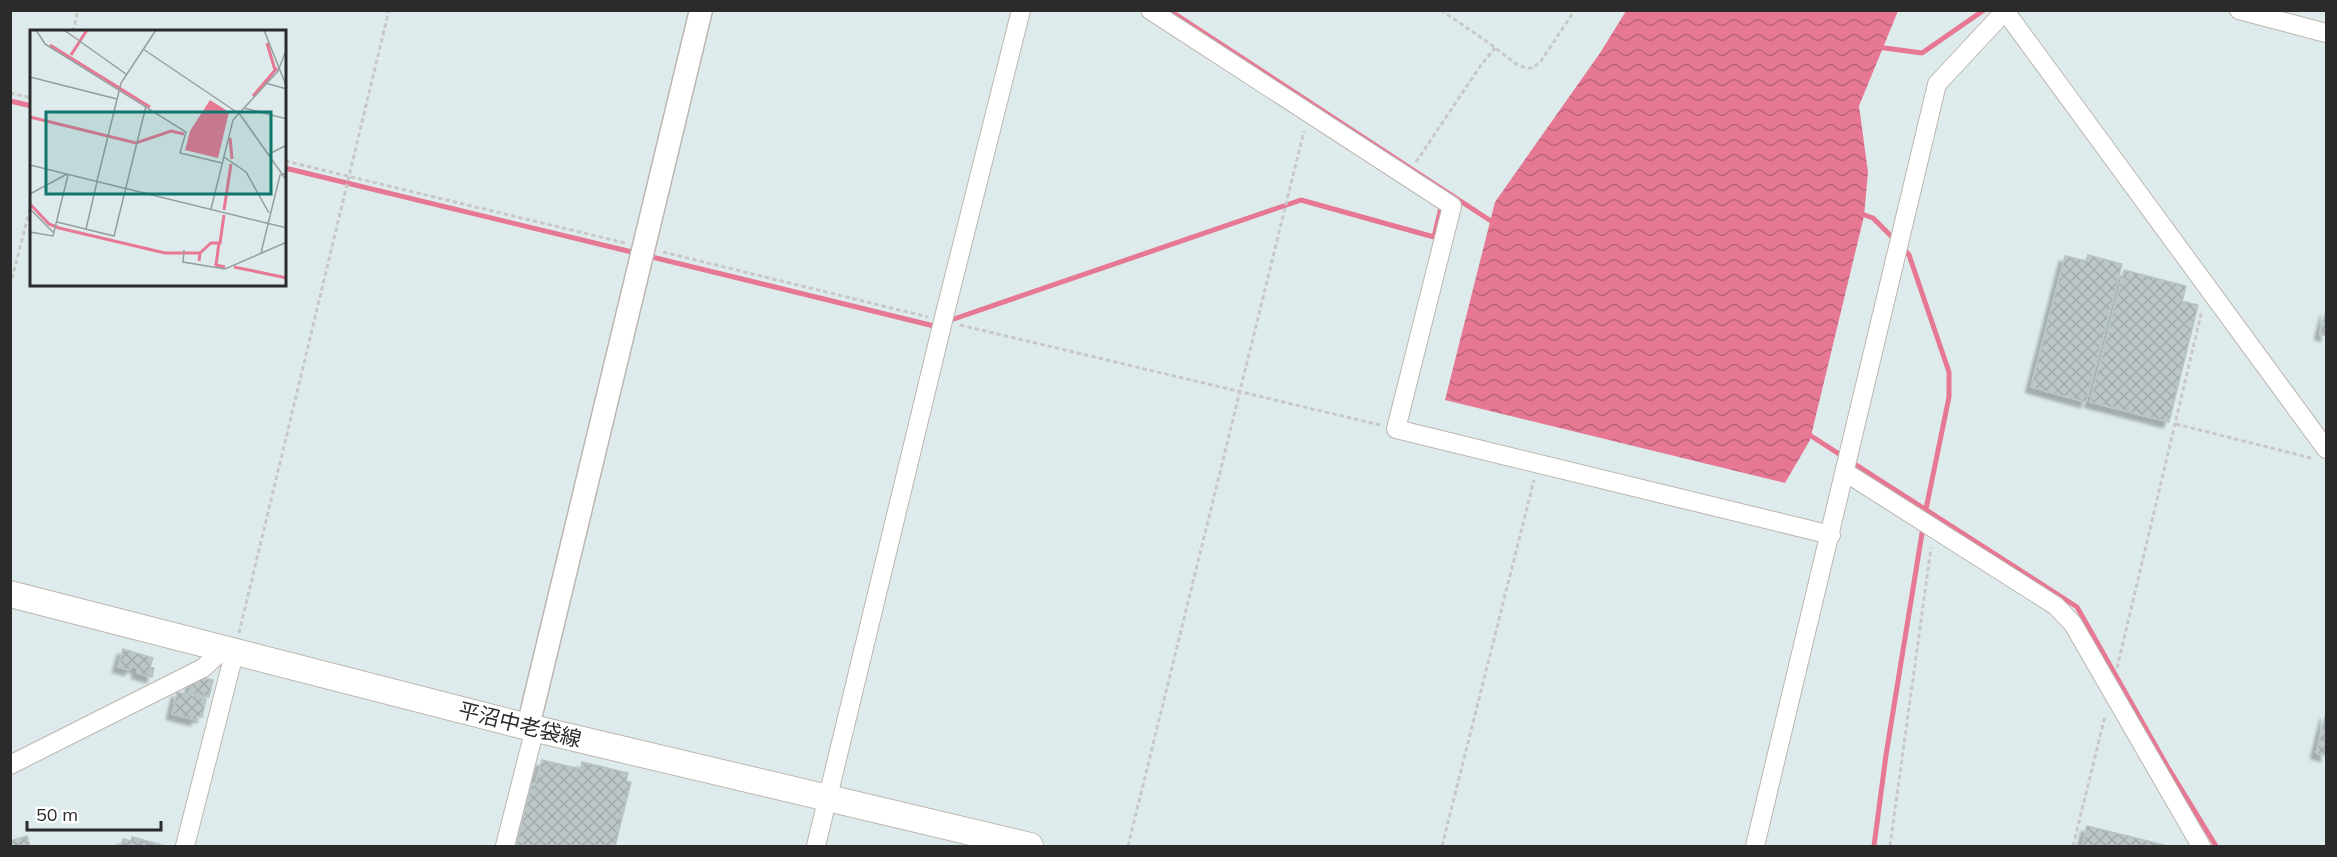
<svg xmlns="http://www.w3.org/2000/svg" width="2337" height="857" font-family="Mulish,'Noto Sans JP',sans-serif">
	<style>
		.water { fill: url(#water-waves) }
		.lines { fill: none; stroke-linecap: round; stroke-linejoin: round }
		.stream { stroke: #e77894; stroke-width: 5 }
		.building { fill: url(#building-cross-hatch); stroke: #b7c5c7; stroke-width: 1.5; filter: url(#shadow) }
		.minor-casing { stroke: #bdb5b1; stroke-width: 20 }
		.tertiary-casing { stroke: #bdb5b1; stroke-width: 25 }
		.secondary-casing { stroke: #bdb5b1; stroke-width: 28 }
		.path { stroke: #c8c8c8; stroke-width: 3; stroke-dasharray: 4.5 3; stroke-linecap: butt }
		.minor { stroke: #fff; stroke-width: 18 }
		.tertiary { stroke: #fff; stroke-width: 22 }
		.secondary { stroke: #fff; stroke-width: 26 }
		.labels { text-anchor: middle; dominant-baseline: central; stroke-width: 4.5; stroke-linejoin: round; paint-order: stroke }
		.street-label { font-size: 21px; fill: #2b2b2b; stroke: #fff }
		.inset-river { fill: none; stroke: #e77894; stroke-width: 3 }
		.inset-road { fill: none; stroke: #969e9f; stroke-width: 1.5 }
		.view { fill: #0f766e; fill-opacity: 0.15; stroke: #0f766e; stroke-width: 3 }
		.inset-edge { fill: none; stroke: #2b2b2b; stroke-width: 3 }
	</style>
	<defs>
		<pattern id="water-waves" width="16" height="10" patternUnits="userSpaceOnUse" patternTransform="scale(1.5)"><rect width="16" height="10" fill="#e77894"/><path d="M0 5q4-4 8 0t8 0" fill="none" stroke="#bb6379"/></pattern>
		<pattern id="building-cross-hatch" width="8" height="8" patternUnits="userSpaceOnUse" patternTransform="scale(1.5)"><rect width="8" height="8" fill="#bdc6c7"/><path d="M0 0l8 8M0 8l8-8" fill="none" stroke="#a3aaab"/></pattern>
		<filter id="shadow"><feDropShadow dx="-5.5" dy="5.5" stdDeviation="1.5" flood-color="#0004"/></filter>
	</defs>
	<rect width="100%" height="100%" fill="#deebec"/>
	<path class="water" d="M 1626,11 L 1898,11 L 1859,106 L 1868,172 L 1864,216 L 1810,440 L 1785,483 L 1445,400 L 1495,202 L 1600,53 Z"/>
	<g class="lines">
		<path class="stream" d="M 1169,10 L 1494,223
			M 1877,47 L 1922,53 L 1984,10
			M 10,101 L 32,106
			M 285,168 L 636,253
			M 1859,213 L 1873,218 L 1896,241
			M 1903,248 L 1909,255 L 1949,372 L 1949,397 L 1926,509
			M 648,256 L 934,326 L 939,324
			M 948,321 L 1301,200 L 1434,237 L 1442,203
			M 1805,432 L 2077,607 L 2167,766 L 2216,846
			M 1874,846 L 1886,755 L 1923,527"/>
	</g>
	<path class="building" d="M 2088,255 L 2122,264 L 2086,402 L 2031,387 L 2065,256 L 2086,261 Z
		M 2124,270 L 2186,286 L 2182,301 L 2198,305 L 2169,422 L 2090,402 Z
		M 2326,310 L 2326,336 L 2320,334 Z
		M 123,649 L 153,658 L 150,667 L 154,668 L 152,677 L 137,673 L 138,668 L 131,666 L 130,670 L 118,667 Z
		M 200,677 L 213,680 L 209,697 L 189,693 L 192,682 Z
		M 177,692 L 206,699 L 202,717 L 197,716 L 196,720 L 172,714 Z
		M 2326,713 L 2326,756 L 2316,753 Z
		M 542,760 L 581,769 L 582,762 L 628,773 L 626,781 L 631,782 L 615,846 L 516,846 L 532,784 L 535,785 Z
		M 2087,826 L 2168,846 L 2082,846 Z
		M 27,836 L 30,846 L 10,846 L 10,841 Z
		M 132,837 L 166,846 L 121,846 L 123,839 L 131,841 Z"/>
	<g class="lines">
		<defs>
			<path id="minor" d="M 1150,10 L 1452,206 L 1396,429 L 1831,535
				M 2239,10 L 2326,33
				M 2005,11 L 2326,449
				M 1845,472 L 2056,606 L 2073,624 L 2201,846
				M 10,765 L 203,668 L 224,649
				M 185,846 L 235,650
				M 505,846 L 535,728
				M 816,846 L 943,321 L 1021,10
				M 1755,846 L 1937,84 L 2006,10"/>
			<path id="tertiary" d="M 528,727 L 701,10"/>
			<path id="secondary" d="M 10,594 L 528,727 L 1030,846"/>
		</defs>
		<use href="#minor" class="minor-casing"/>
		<use href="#tertiary" class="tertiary-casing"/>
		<use href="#secondary" class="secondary-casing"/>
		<path class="path" d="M 1441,10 L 1489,43 L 1516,64 L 1526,68 L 1533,68 L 1541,61 L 1575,10
			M 73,32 L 78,10
			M 10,93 L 32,98
			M 285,161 L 625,243
			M 1416,162 L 1481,65 L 1495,48
			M 663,252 L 928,317
			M 10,286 L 32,201
			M 960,325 L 1380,425
			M 2176,424 L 2311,458
			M 239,633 L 389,10
			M 2117,668 L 2202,310
			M 1128,846 L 1304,131
			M 1442,846 L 1534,480
			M 1890,846 L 1931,548
			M 2073,846 L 2105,716"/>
		<use href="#minor" class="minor"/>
		<use href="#tertiary" class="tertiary"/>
		<use href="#secondary" class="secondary"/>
	</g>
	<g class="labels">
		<g class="street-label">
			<text transform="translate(520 724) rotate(14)">平沼中老袋線</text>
		</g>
	</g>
	<g transform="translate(30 30)">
		<rect width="256" height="256" fill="#deebec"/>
		<path d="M 180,70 L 199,82 L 188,128 L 155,120 L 160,101 Z" fill="#e77894"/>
		<path class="inset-river" d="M 237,13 L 245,40M 20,15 L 120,77M 41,25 L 57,0M 223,66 L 247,38M 0,87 L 106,113 L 141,101 L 154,104M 200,108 L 202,129M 0,174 L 19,194 L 29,198 L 135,223 L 170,223 L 169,231M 194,180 L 201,134M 189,213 L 186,235 L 195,237M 170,223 L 181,213 L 190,213 L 194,185M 204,237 L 257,248"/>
		<path class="inset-road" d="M 6,0 L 15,14 L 156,102 L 150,123 L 192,133M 34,0 L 96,44M 234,0 L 257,58M 113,19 L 208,83M 0,47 L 87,69M 235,53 L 257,59M 214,78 L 257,89M 209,83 L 257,151M 239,124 L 257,115M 194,127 L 216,142 L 239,183M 0,135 L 257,198M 67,151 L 91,53 L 126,0M 0,164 L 37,144M 0,179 L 24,203M 181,179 L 203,90 L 248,41 L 257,18M 27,192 L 84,206 L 116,76M 56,199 L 67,152M 0,202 L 23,206 L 38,145M 154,220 L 153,232 L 195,239 L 257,212M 231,223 L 250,145 L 257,143"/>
		<path class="view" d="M 16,82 L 241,82 L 241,164 L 16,164 Z"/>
		<rect width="256" height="256" class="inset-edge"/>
	</g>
	<rect width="2337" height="857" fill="none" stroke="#2b2b2b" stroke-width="24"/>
	<path d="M27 821v9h134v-9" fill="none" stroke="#2b2b2b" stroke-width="3"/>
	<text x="36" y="821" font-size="18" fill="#2b2b2b" stroke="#ffffff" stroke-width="4.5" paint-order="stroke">50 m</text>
</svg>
